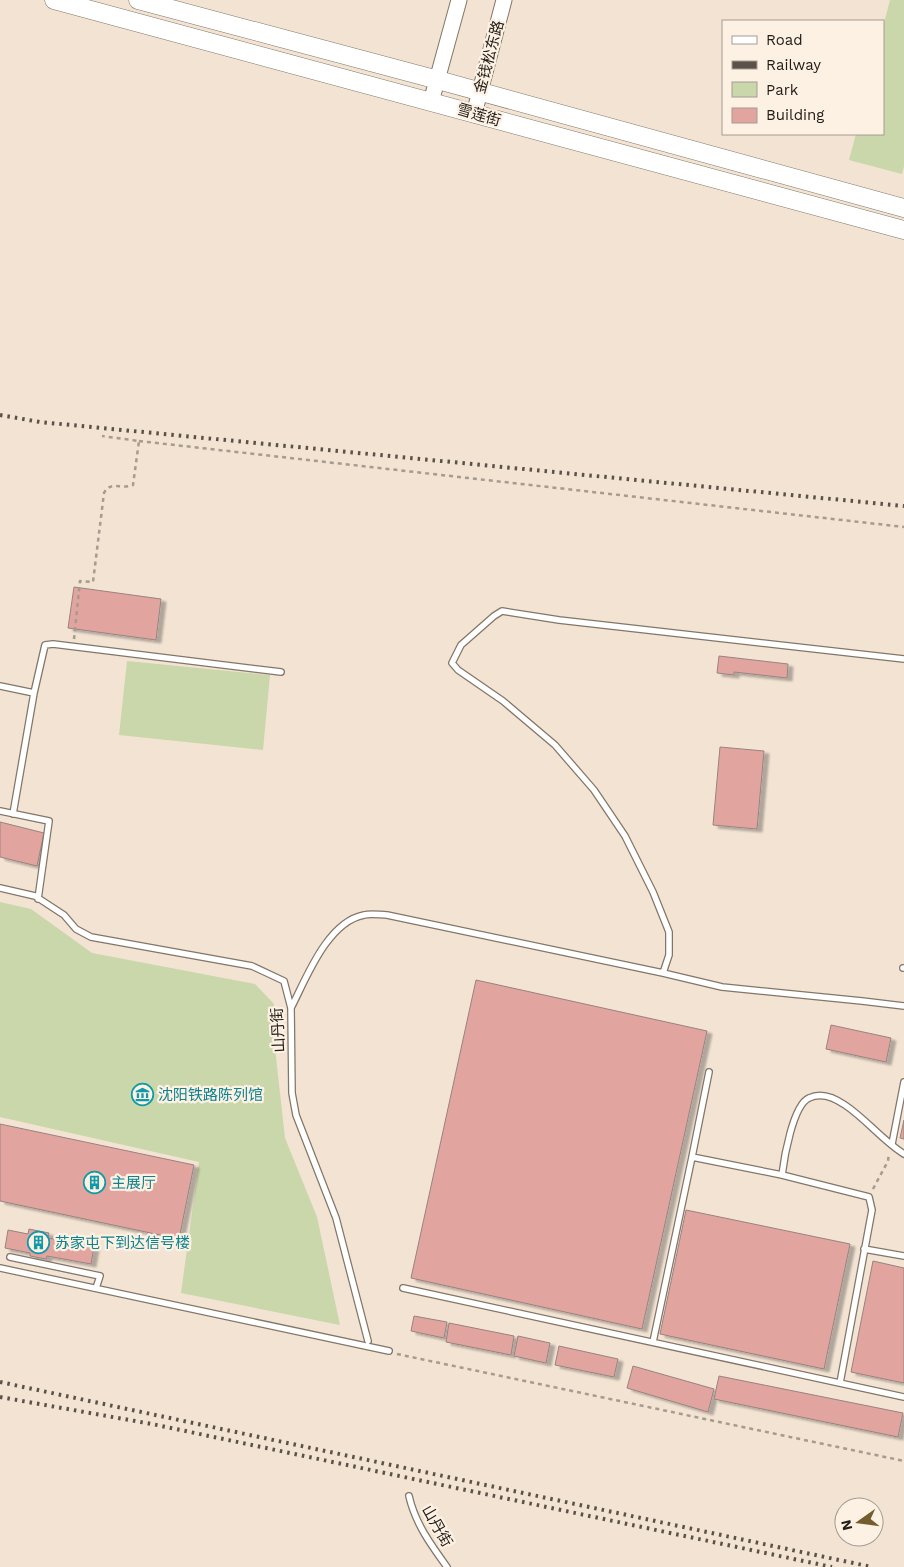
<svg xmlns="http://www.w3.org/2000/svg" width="904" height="1567" font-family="'Work Sans','Noto Sans SC',sans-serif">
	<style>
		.green { fill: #c9d7aa }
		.building { fill: #e2a49f; stroke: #988381; filter: url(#shadow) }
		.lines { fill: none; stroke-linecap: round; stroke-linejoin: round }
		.service-casing { stroke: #837668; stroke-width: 8 }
		.secondary-casing { stroke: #837668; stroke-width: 17 }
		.primary-casing { stroke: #837668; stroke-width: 19 }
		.path { stroke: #a69b8f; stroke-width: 2.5; stroke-dasharray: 4 4; stroke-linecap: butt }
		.service { stroke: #fff; stroke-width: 5.5 }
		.secondary { stroke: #fff; stroke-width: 15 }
		.primary { stroke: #fff; stroke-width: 18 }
		.rail { stroke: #5a5249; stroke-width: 4; stroke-dasharray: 2.5 5; stroke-linecap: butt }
		.labels { text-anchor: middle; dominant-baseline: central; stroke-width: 4.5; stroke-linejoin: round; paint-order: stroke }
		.street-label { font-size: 15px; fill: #211c16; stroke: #fdf1e4 }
		.culture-label { font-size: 15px; fill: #0d838f; stroke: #fdf1e4; text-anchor: start }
	</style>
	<defs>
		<filter id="shadow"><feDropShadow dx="5" dy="3" stdDeviation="1" flood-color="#0004"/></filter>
	</defs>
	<rect width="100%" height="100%" fill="#f2e3d3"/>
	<path class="green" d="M 890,0 L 904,0 L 904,166 L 902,174 L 849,160 L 856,134 L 883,134 L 883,27 Z
		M 127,661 L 270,675 L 263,750 L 119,735 Z
		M 0,902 L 31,909 L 92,953 L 255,984 L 274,1004 L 276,1057 L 285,1138 L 317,1217 L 340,1325 L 181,1293 L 199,1162 L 0,1117 Z"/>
	<path class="building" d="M 74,587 L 161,599 L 156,640 L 68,628 Z
		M 719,656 L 788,664 L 787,678 L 734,672 L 734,675 L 717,673 Z
		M 720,747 L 764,751 L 757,829 L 713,825 Z
		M 0,822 L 44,833 L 37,866 L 0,857 Z
		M 476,980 L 707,1031 L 642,1329 L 411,1278 Z
		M 831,1025 L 891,1038 L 886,1062 L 826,1049 Z
		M 904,1120 L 904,1139 L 900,1138 Z
		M 0,1124 L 194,1165 L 179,1239 L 0,1201 Z
		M 686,1210 L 850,1244 L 824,1369 L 660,1334 Z
		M 29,1229 L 49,1233 L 48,1238 L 94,1247 L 91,1264 L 47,1256 L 46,1259 L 30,1256 L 30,1253 L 5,1248 L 8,1230 L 28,1234 Z
		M 873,1261 L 904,1268 L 904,1383 L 851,1372 Z
		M 414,1316 L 447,1322 L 444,1338 L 411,1331 Z
		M 449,1323 L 514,1336 L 511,1355 L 446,1342 Z
		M 518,1336 L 550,1343 L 546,1363 L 514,1356 Z
		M 559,1346 L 618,1359 L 614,1377 L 555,1365 Z
		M 633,1366 L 714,1389 L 708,1412 L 627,1388 Z
		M 719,1376 L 903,1413 L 898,1437 L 714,1399 Z"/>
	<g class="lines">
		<defs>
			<path id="service" d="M 0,686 L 34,693 L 13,814
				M 34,693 L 45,645 L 53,644 L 281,672
				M 0,811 L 49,821 L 38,899
				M 0,888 L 35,896 L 64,915 L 76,929 L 91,937 L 252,966 L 284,981 L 291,1008 L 292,1093 L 296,1115 L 336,1218 L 368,1341
				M 903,968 L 904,968
				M 663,973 L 669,955 L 669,932 L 653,892 L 625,836 L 594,790 L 555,745 L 503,701 L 458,670 L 452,663 L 461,645 L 494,616 L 502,611 L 559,620 L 904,659
				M 291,1008 C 306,979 327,922 364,915 C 371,913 380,915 387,915 L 663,973 L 722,987 L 862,1001 L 904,1006
				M 892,1144 L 904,1082
				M 692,1157 L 709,1072
				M 782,1175 C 784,1158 793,1105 809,1098 C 821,1092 835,1098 845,1105 C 866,1119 883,1141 904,1154
				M 864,1249 L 904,1256
				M 10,1257 L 100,1276 L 96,1288
				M 0,1268 L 389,1351
				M 403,1288 L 904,1397
				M 653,1342 L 692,1157 L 782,1175 L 869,1197 L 872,1210 L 840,1383
				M 409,1496 C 415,1523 431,1545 447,1567"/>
			<path id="secondary" d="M 431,102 L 459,0
				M 474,114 L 504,0"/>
			<path id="primary" d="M 54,0 L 904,230
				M 138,0 L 438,80 L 904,208"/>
		</defs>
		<use href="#service" class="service-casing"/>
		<use href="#secondary" class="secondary-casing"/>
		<use href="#primary" class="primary-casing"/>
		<path class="path" d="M 139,441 L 904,527
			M 74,639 L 80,581 L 93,582 L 104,493 C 111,480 121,490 133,485 L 139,441 L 102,436
			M 873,1189 L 888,1161 L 889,1153
			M 397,1354 L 904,1461"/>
		<use href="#service" class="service"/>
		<use href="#secondary" class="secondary"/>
		<use href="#primary" class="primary"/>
		<path class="rail" d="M 0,415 L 40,422 L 904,506
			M 0,1382 L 872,1567
			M 0,1397 L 152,1424 L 832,1567"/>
	</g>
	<defs>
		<symbol id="museum-ring" viewBox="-11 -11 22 22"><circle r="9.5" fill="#fdf1e4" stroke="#0f9aa8" stroke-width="1.5"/><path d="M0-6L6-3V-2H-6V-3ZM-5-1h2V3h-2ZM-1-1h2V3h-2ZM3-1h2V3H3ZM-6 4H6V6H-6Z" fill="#0f9aa8"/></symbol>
		<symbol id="building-ring" viewBox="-11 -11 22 22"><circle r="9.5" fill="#fdf1e4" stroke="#0f9aa8" stroke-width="1.5"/><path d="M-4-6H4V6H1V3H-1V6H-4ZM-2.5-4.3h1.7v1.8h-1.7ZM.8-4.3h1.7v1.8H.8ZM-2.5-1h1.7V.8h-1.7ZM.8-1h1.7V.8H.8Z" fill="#0f9aa8"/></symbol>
	</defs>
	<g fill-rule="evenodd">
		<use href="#museum-ring" x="130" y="1082" width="25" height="25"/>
		<use href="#building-ring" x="82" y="1170" width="25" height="25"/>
		<use href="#building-ring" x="26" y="1230" width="25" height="25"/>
	</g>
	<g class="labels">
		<g class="street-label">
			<text transform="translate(489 57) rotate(-75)">金钱松东路</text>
			<text transform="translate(479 115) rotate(16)">雪莲街</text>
			<text transform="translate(278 1030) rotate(-93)">山丹街</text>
			<text transform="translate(437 1526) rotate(60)">山丹街</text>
		</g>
		<g class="culture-label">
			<text x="158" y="1095">沈阳铁路陈列馆</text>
			<text x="111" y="1183">主展厅</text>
			<text x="55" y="1243">苏家屯下到达信号楼</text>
		</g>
	</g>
	<rect x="722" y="20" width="162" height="115" fill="#fdf1e4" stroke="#a59c92"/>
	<rect x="732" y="36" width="25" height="8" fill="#ffffff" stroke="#a59c92"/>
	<text x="766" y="45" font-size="15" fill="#211c16">Road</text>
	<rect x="732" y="61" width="25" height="8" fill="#5a5249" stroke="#a59c92"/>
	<text x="766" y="70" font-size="15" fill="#211c16">Railway</text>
	<rect x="732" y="82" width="25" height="15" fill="#c9d7aa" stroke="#a59c92"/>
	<text x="766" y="95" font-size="15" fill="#211c16">Park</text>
	<rect x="732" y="108" width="25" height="15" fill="#e2a49f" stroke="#a59c92"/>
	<text x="766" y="120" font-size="15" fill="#211c16">Building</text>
	<g transform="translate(859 1522) rotate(256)"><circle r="24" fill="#fdf1e4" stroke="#a59c92"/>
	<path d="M0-4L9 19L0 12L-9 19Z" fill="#745c2d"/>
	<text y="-8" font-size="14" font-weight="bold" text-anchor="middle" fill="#211c16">N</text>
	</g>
</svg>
